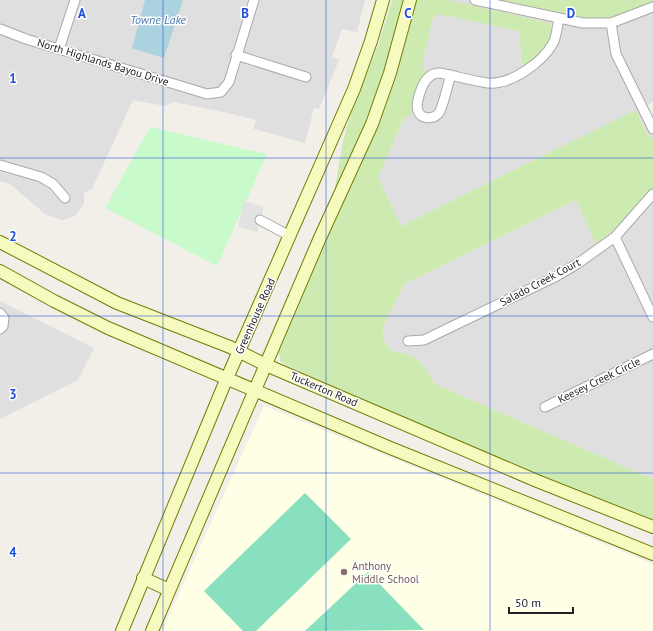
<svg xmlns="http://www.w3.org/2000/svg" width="653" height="631" font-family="'PT Sans',sans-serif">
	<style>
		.residential { fill: #e0dfdf }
		.education { fill: #ffffe5 }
		.grass { fill: #cdebb0 }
		.park { fill: #c8facc }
		.pitch { fill: #88e0be }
		.parking { fill: #e2e2e2 }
		.water { fill: #aad3df }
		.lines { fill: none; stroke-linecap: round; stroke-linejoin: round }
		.street-casing { stroke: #a9a9a9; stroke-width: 11 }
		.secondary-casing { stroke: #707d05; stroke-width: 14 }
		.street { stroke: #fff; stroke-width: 9 }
		.secondary { stroke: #f7fabf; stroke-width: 12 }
		.grid { fill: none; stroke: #1d4ed8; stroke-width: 1; stroke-opacity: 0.55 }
		.education-dot { fill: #8d6e63; stroke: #fff; stroke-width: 1.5 }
		.labels { text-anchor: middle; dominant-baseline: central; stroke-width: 3; stroke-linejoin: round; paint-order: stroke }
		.street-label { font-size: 11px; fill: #222; stroke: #fff }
		.education-label { font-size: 11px; fill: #785e54; stroke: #fff; text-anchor: start }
		.water-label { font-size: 12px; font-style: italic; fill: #4a7aab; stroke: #fff }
		.grid-label { font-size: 13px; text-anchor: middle; font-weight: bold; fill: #1d4ed8; stroke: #fff; stroke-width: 3; stroke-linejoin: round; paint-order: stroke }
	</style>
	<rect width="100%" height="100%" fill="#f2efe9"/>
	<path class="residential" d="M 0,0 L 365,0 L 357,32 L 342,29 L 332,57 L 339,60 L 319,109 L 314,108 L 305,143 L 254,129 L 256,120 L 228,113 L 174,102 L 165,106 L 133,100 L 92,189 L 84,193 L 84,204 L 75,216 L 62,220 L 45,214 L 10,184 L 0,181 Z
		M 434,0 L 653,0 L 653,102 L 645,106 L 653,120 L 653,141 L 645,130 L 636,110 L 401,226 L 378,177 L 404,118 Z
		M 653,188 L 653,479 L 435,384 L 422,363 L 410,355 L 392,351 L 384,341 L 383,327 L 404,284 L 576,200 L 596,244 L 622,223 Z
		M 0,301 L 94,348 L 78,380 L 0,419 Z"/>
	<path class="education" d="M 264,406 L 653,564 L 653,631 L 162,631 Z"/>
	<path class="grass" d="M 392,0 L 448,0 L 545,22 L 550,24 L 552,32 L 542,53 L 523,68 L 519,31 L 439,14 L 433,18 L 422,64 L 426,75 C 417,87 410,100 412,115 L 404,118 L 378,177 L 401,226 L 636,110 L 645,130 L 653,141 L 653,188 L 622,223 L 596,244 L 576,200 L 404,284 L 383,327 L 384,341 L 392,351 L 410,355 L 422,363 L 435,384 L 653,479 L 653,522 L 512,464 L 285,365 L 280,361 L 280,355 L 277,354 L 278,348 L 310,277 L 334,193 L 343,141 L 352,109 L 379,43 Z
		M 492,0 L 653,0 L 653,2 C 642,8 631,14 619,17 C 577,26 533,9 492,0 Z"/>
	<path class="park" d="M 150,127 L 267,154 L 217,266 L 105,208 Z"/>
	<path class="pitch" d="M 305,493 L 351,539 L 256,631 L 243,631 L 204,591 Z
		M 368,572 L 424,630 L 305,631 Z"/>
	<path class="parking" d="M 244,201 L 264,207 L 257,232 L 238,227 Z"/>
	<path class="water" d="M 145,0 L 183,0 L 164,58 L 132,48 Z"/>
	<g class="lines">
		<defs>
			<path id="street" d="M 475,0 L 583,23 L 611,23 L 653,7
				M 611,23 L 616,54 L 653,129
				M 0,29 L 26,39 L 207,94 L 221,92 L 229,82 L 254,0
				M 59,49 L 75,0
				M 236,55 L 306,77
				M 451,75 C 447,86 445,100 440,111 C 436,119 422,121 418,111 C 415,104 422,82 429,77 C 432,74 435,73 440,73 C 456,76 472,81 488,83 C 511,85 543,62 553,43 C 557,36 557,26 559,19
				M 0,165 L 41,177 L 53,184 L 65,198
				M 260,220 L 290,236
				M 615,237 L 653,317
				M 0,313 L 4,318 L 3,326 L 0,329
				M 408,341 L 424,340 L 557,276 L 577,264 L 615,237 L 653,194
				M 545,407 L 653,354"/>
			<path id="secondary" d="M 0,242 L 117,303 L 230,347 L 266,365 L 537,481 L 653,527
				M 0,271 L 54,301 L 108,328 L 388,447 L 653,554
				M 143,578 L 169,590
				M 122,631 L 224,385 L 354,89 L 371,41 L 383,0
				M 152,631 L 319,240 L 372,124 L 390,73 L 410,0"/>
		</defs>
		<use href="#street" class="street-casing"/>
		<use href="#secondary" class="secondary-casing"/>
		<use href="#street" class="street"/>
		<use href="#secondary" class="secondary"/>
	</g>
	<path class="grid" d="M 163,0 L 163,631M 326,0 L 326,631M 490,0 L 490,631M 0,158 L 653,158M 0,316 L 653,316M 0,473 L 653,473"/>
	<circle class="education-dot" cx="344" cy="572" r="4"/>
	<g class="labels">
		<g class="street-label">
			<text transform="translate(103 62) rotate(17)">North Highlands Bayou Drive</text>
			<text transform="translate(540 282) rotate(-28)">Salado Creek Court</text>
			<text transform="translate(255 316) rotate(-66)">Greenhouse Road</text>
			<text transform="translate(599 380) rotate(-26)">Keesey Creek Circle</text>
			<text transform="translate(324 389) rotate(23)">Tuckerton Road</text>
		</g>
		<g class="education-label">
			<text x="352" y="566">Anthony<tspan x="352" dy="13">Middle School</tspan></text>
		</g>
		<g class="water-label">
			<text x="158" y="19">Towne Lake</text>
		</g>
	</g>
	<g class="grid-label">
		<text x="82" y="18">A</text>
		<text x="245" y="18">B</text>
		<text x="408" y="18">C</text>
		<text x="571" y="18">D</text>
		<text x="13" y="83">1</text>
		<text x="13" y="241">2</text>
		<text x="13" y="399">3</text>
		<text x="13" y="557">4</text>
	</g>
	<path d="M509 607v6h64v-6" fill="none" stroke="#222222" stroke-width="2"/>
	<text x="515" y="607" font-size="12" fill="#222222" stroke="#ffffff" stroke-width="3" paint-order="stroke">50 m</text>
</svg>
